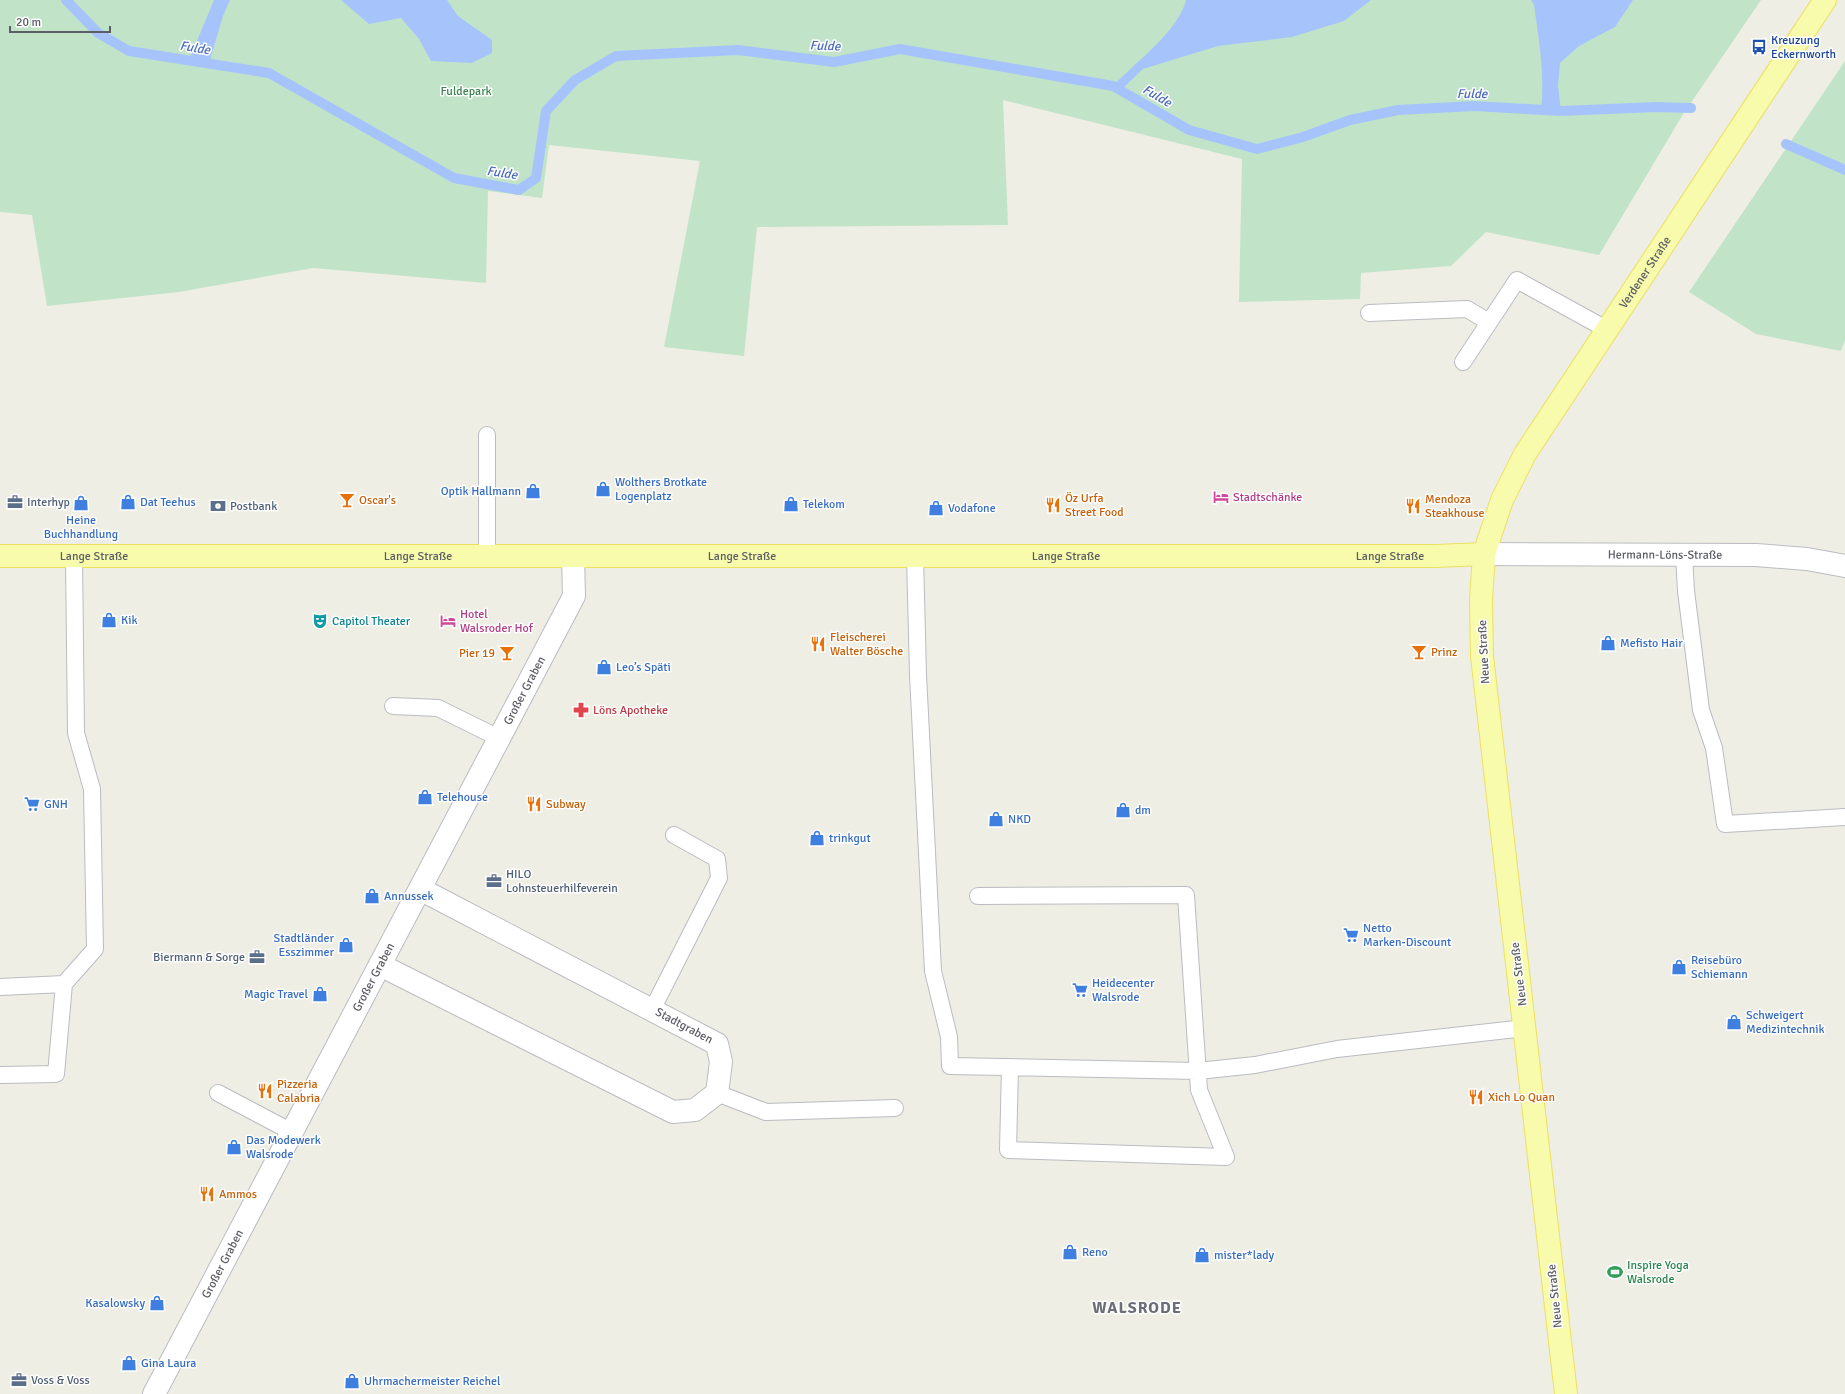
<svg xmlns="http://www.w3.org/2000/svg" width="1845" height="1394" font-family="Signika,sans-serif">
	<style>
		.green { fill: #c1e4c9 }
		.water { fill: #a6c4fb }
		.lines { fill: none; stroke-linecap: round; stroke-linejoin: round }
		.stream { stroke: #a6c4fb; stroke-width: 10 }
		.service-casing { stroke: #bbbcc2; stroke-width: 18 }
		.minor-casing { stroke: #bbbcc2; stroke-width: 24 }
		.tertiary-casing { stroke: #bbbcc2; stroke-width: 24 }
		.primary-casing { stroke: #ebe15f; stroke-width: 24 }
		.service { stroke: #fff; stroke-width: 16 }
		.minor { stroke: #fff; stroke-width: 22 }
		.tertiary { stroke: #fff; stroke-width: 22 }
		.primary { stroke: #f7fbab; stroke-width: 22 }
		.labels { text-anchor: middle; dominant-baseline: central; stroke-width: 3; stroke-linejoin: round; paint-order: stroke }
		.transit-label { font-size: 12px; fill: #164399; stroke: #fff; text-anchor: start }
		.park-label { font-size: 12px; fill: #39854d; stroke: #fff }
		.street-label { font-size: 12px; fill: #5c5e64; stroke: #fff }
		.shop-label { font-size: 12px; fill: #366cbe; stroke: #fff; text-anchor: start }
		.hotel-label { font-size: 12px; fill: #b23c85; stroke: #fff; text-anchor: start }
		.food-label { font-size: 12px; fill: #c56008; stroke: #fff; text-anchor: start }
		.service-label { font-size: 12px; fill: #4e5e75; stroke: #fff; text-anchor: start }
		.culture-label { font-size: 12px; fill: #0d838f; stroke: #fff; text-anchor: start }
		.health-label { font-size: 12px; fill: #be3a42; stroke: #fff; text-anchor: start }
		.leisure-label { font-size: 12px; fill: #27864d; stroke: #fff; text-anchor: start }
		.water-label { font-size: 13px; font-style: italic; fill: #4a6abe; stroke: #fff }
		.district-label { font-size: 16px; font-weight: bold; letter-spacing: 1px; fill: #6d6f76; stroke: #fff }
	</style>
	<rect width="100%" height="100%" fill="#eeeee4"/>
	<path class="green" d="M 0,0 L 1761,0 L 1682,116 L 1599,255 L 1486,232 L 1451,266 L 1361,273 L 1360,299 L 1239,302 L 1242,159 L 1003,100 L 1008,225 L 757,227 L 744,356 L 664,347 L 700,161 L 549,145 L 542,198 L 488,191 L 486,283 L 313,268 L 179,292 L 47,306 L 32,215 L 0,212 Z
		M 1845,61 L 1845,340 L 1841,351 L 1756,334 L 1689,292 Z"/>
	<path class="water" d="M 214,0 L 230,0 L 223,16 L 209,63 L 189,60 Z
		M 341,0 L 447,0 L 458,16 L 492,40 L 492,53 L 472,63 L 431,61 L 419,39 L 401,18 L 369,24 Z
		M 1186,0 L 1371,0 L 1344,21 L 1292,37 L 1218,46 L 1143,69 L 1121,90 L 1113,86 C 1135,62 1178,32 1186,0 Z
		M 1531,0 L 1633,0 L 1615,27 L 1579,46 L 1560,63 L 1558,86 L 1561,111 L 1541,110 C 1545,74 1539,41 1534,5 Z"/>
	<g class="lines">
		<path class="stream" d="M 66,0 L 98,33 L 129,51 L 269,73 L 454,178 L 519,190 L 536,178 L 546,111 L 575,80 L 616,56 L 738,50 L 834,62 L 900,49 L 1113,86 L 1189,130 L 1257,149 L 1303,137 L 1350,120 L 1398,110 L 1474,106 L 1561,111 L 1656,107 L 1691,108
			M 1786,144 L 1845,170"/>
		<defs>
			<path id="service" d="M 1369,313 L 1467,309 L 1489,322
				M 1463,362 L 1517,280 L 1606,329
				M 1684,554 L 1686,591 L 1701,710 L 1714,748 L 1725,824 L 1845,817
				M 487,556 L 487,435
				M 915,556 L 918,675 L 933,971 L 949,1037 L 950,1066 L 1198,1071 L 1255,1065 L 1337,1049 L 1525,1028
				M 393,706 L 438,708 L 499,738
				M 978,896 L 1186,895 L 1199,1090 L 1226,1157 L 1008,1150 L 1010,1067
				M 0,987 L 64,984
				M 652,1010 L 719,878 L 717,859 L 674,835
				M 0,1075 L 56,1074 L 64,984 L 95,949 L 92,789 L 76,733 L 74,556
				M 218,1093 L 292,1132
				M 717,1093 L 766,1112 L 895,1108"/>
			<g id="minor">
				<path d="M 380,965 L 673,1112 L 695,1110 L 717,1093 L 721,1062 L 717,1044 L 420,889"/>
				<path id="s1" d="M 154,1394 L 574,596 L 573,556"/>
			</g>
			<g id="tertiary">
				<path id="s2" d="M 1484,554 L 1756,555 L 1807,559 L 1845,566"/>
			</g>
			<g id="primary">
				<path id="s3" d="M 0,556 L 1436,556 L 1484,554"/>
				<path id="s4" d="M 1566,1394 L 1482,656 L 1481,600 L 1484,554 L 1502,500 L 1525,454 L 1825,0"/>
			</g>
		</defs>
		<use href="#service" class="service-casing"/>
		<use href="#minor" class="minor-casing"/>
		<use href="#tertiary" class="tertiary-casing"/>
		<use href="#primary" class="primary-casing"/>
		<use href="#service" class="service"/>
		<use href="#minor" class="minor"/>
		<use href="#tertiary" class="tertiary"/>
		<use href="#primary" class="primary"/>
	</g>
	<defs>
		<symbol id="bus-bare" viewBox="-9 -9 18 18"><path d="M-5-6H5V4H4V6H2V4H-2V6H-4V4H-5ZM-3.5-4V0h7V-4ZM-3.5 1.2v1.5H-2V1.2ZM2 1.2v1.5H3.5V1.2Z" fill="#1a4fb4" stroke="#fff" stroke-width="2.5" paint-order="stroke"/></symbol>
		<symbol id="shop-bare" viewBox="-9 -9 18 18"><path d="M-5-2.5h2.3a2.7 3.5 0 0 1 5.4 0H5L5.5 6h-11ZM-1.5-2.5h3a1.5 2.3 0 0 0-3 0Z" fill="#3f7fe0" stroke="#fff" stroke-width="2.5" paint-order="stroke"/></symbol>
		<symbol id="hotel-bare" viewBox="-9 -9 18 18"><path d="M-6-4.5h1.5V1H6V5H4.5V3h-9V5H-6ZM-4 0a1.8 1.8 0 1 1 3.6 0ZM.5 0V-2.5h3Q6-2.5 6 0Z" fill="#d1479c" stroke="#fff" stroke-width="2.5" paint-order="stroke"/></symbol>
		<symbol id="bar-bare" viewBox="-9 -9 18 18"><path d="M-6-5H6L.8 .8V4.5H3.5V6h-7V4.5H-.8V.8Z" fill="#e8710a" stroke="#fff" stroke-width="2.5" paint-order="stroke"/></symbol>
		<symbol id="office-bare" viewBox="-9 -9 18 18"><path d="M-6-3h4V-5.5h4V-3h4V5H-6ZM-1-4.5V-3h2v-1.5ZM-6 0V1H6V0Z" fill="#5c6f8a" stroke="#fff" stroke-width="2.5" paint-order="stroke"/></symbol>
		<symbol id="restaurant-bare" viewBox="-9 -9 18 18"><path d="M-5-6h1v4h1v-4h1v4h1v-4h1v5L-1.5 .5V6h-2V.5L-5-1ZM5-6V6H3V1.5H1.5Q1.5-4 5-6Z" fill="#e8710a" stroke="#fff" stroke-width="2.5" paint-order="stroke"/></symbol>
		<symbol id="bank-bare" viewBox="-9 -9 18 18"><path d="M-6-4H6V4H-6ZM0-2.3a2.3 2.3 0 1 0 0 4.6a2.3 2.3 0 1 0 0-4.6Z" fill="#5c6f8a" stroke="#fff" stroke-width="2.5" paint-order="stroke"/></symbol>
		<symbol id="theatre-bare" viewBox="-9 -9 18 18"><path d="M-5-5.5Q0-4 5-5.5V0Q5 5 0 6Q-5 5-5 0ZM-3.3-2.5H-1v1.5H-3.3ZM1-2.5H3.3v1.5H1ZM-2.8 1Q0 5.5 2.8 1Z" fill="#0f9aa8" stroke="#fff" stroke-width="2.5" paint-order="stroke"/></symbol>
		<symbol id="pharmacy-bare" viewBox="-9 -9 18 18"><path d="M-2-6h4v4h4v4h-4v4h-4v-4h-4v-4h4Z" fill="#e0444e" stroke="#fff" stroke-width="2.5" paint-order="stroke"/></symbol>
		<symbol id="supermarket-bare" viewBox="-9 -9 18 18"><path d="M-6-5.5h2.5l.6 2H6L4.5 2H-2.5L-4.4-4H-6ZM-1.5 3.2a1.3 1.3 0 1 0 .1 0ZM3 3.2a1.3 1.3 0 1 0 .1 0Z" fill="#3f7fe0" stroke="#fff" stroke-width="2.5" paint-order="stroke"/></symbol>
		<symbol id="stadium-bare" viewBox="-9 -9 18 18"><path d="M0-5a6.5 5 0 1 0 0 10a6.5 5 0 1 0 0-10ZM-3.5-1.8h7v3.6h-7Z" fill="#2e9e5b" stroke="#fff" stroke-width="2.5" paint-order="stroke"/></symbol>
	</defs>
	<g fill-rule="evenodd">
		<use href="#bus-bare" x="1748" y="36" width="22" height="22"/>
		<use href="#shop-bare" x="592" y="478" width="22" height="22"/>
		<use href="#shop-bare" x="522" y="480" width="22" height="22"/>
		<use href="#hotel-bare" x="1210" y="486" width="22" height="22"/>
		<use href="#bar-bare" x="336" y="489" width="22" height="22"/>
		<use href="#office-bare" x="4" y="491" width="22" height="22"/>
		<use href="#shop-bare" x="117" y="491" width="22" height="22"/>
		<use href="#shop-bare" x="70" y="492" width="22" height="22"/>
		<use href="#shop-bare" x="780" y="493" width="22" height="22"/>
		<use href="#restaurant-bare" x="1042" y="494" width="22" height="22"/>
		<use href="#bank-bare" x="207" y="495" width="22" height="22"/>
		<use href="#restaurant-bare" x="1402" y="495" width="22" height="22"/>
		<use href="#shop-bare" x="925" y="497" width="22" height="22"/>
		<use href="#shop-bare" x="98" y="609" width="22" height="22"/>
		<use href="#theatre-bare" x="309" y="610" width="22" height="22"/>
		<use href="#hotel-bare" x="437" y="610" width="22" height="22"/>
		<use href="#shop-bare" x="1597" y="632" width="22" height="22"/>
		<use href="#restaurant-bare" x="807" y="633" width="22" height="22"/>
		<use href="#bar-bare" x="1408" y="641" width="22" height="22"/>
		<use href="#bar-bare" x="496" y="642" width="22" height="22"/>
		<use href="#shop-bare" x="593" y="656" width="22" height="22"/>
		<use href="#pharmacy-bare" x="570" y="699" width="22" height="22"/>
		<use href="#shop-bare" x="414" y="786" width="22" height="22"/>
		<use href="#supermarket-bare" x="21" y="793" width="22" height="22"/>
		<use href="#restaurant-bare" x="523" y="793" width="22" height="22"/>
		<use href="#shop-bare" x="1112" y="799" width="22" height="22"/>
		<use href="#shop-bare" x="985" y="808" width="22" height="22"/>
		<use href="#shop-bare" x="806" y="827" width="22" height="22"/>
		<use href="#office-bare" x="483" y="870" width="22" height="22"/>
		<use href="#shop-bare" x="361" y="885" width="22" height="22"/>
		<use href="#supermarket-bare" x="1340" y="924" width="22" height="22"/>
		<use href="#shop-bare" x="335" y="934" width="22" height="22"/>
		<use href="#office-bare" x="246" y="946" width="22" height="22"/>
		<use href="#shop-bare" x="1668" y="956" width="22" height="22"/>
		<use href="#supermarket-bare" x="1069" y="979" width="22" height="22"/>
		<use href="#shop-bare" x="309" y="983" width="22" height="22"/>
		<use href="#shop-bare" x="1723" y="1011" width="22" height="22"/>
		<use href="#restaurant-bare" x="254" y="1080" width="22" height="22"/>
		<use href="#restaurant-bare" x="1465" y="1086" width="22" height="22"/>
		<use href="#shop-bare" x="223" y="1136" width="22" height="22"/>
		<use href="#restaurant-bare" x="196" y="1183" width="22" height="22"/>
		<use href="#shop-bare" x="1059" y="1241" width="22" height="22"/>
		<use href="#shop-bare" x="1191" y="1244" width="22" height="22"/>
		<use href="#stadium-bare" x="1604" y="1261" width="22" height="22"/>
		<use href="#shop-bare" x="146" y="1292" width="22" height="22"/>
		<use href="#shop-bare" x="118" y="1352" width="22" height="22"/>
		<use href="#office-bare" x="8" y="1369" width="22" height="22"/>
		<use href="#shop-bare" x="341" y="1370" width="22" height="22"/>
	</g>
	<g class="labels">
		<g class="transit-label">
			<text x="1771" y="40">Kreuzung<tspan x="1771" dy="14">Eckernworth</tspan></text>
		</g>
		<g class="park-label">
			<text x="466" y="91">Fuldepark</text>
		</g>
		<g class="street-label">
			<text stroke="none"><textPath href="#s4" startOffset="1171">Verdener Straße</textPath></text>
			<text stroke="none"><textPath href="#s2" startOffset="181">Hermann-Löns-Straße</textPath></text>
			<text stroke="none"><textPath href="#s3" startOffset="94">Lange Straße</textPath></text>
			<text stroke="none"><textPath href="#s3" startOffset="418">Lange Straße</textPath></text>
			<text stroke="none"><textPath href="#s3" startOffset="742">Lange Straße</textPath></text>
			<text stroke="none"><textPath href="#s3" startOffset="1066">Lange Straße</textPath></text>
			<text stroke="none"><textPath href="#s3" startOffset="1390">Lange Straße</textPath></text>
			<text transform="translate(1484 652) rotate(-93)">Neue Straße</text>
			<text stroke="none"><textPath href="#s1" startOffset="795">Großer Graben</textPath></text>
			<text transform="translate(1519 974) rotate(-97)">Neue Straße</text>
			<text stroke="none"><textPath href="#s1" startOffset="471">Großer Graben</textPath></text>
			<text transform="translate(684 1026) rotate(28)">Stadtgraben</text>
			<text stroke="none"><textPath href="#s1" startOffset="147">Großer Graben</textPath></text>
			<text transform="translate(1555 1296) rotate(-96)">Neue Straße</text>
		</g>
		<g class="shop-label">
			<text x="615" y="482">Wolthers Brotkate<tspan x="615" dy="14">Logenplatz</tspan></text>
			<text x="521" y="491" text-anchor="end">Optik Hallmann</text>
			<text x="140" y="502">Dat Teehus</text>
			<text x="803" y="504">Telekom</text>
			<text x="948" y="508">Vodafone</text>
			<text x="81" y="520" text-anchor="middle">Heine<tspan x="81" dy="14">Buchhandlung</tspan></text>
			<text x="121" y="620">Kik</text>
			<text x="1620" y="643">Mefisto Hair</text>
			<text x="616" y="667">Leo’s Späti</text>
			<text x="437" y="797">Telehouse</text>
			<text x="44" y="804">GNH</text>
			<text x="1135" y="810">dm</text>
			<text x="1008" y="819">NKD</text>
			<text x="829" y="838">trinkgut</text>
			<text x="384" y="896">Annussek</text>
			<text x="1363" y="928">Netto<tspan x="1363" dy="14">Marken-Discount</tspan></text>
			<text x="334" y="938" text-anchor="end">Stadtländer<tspan x="334" dy="14">Esszimmer</tspan></text>
			<text x="1691" y="960">Reisebüro<tspan x="1691" dy="14">Schiemann</tspan></text>
			<text x="1092" y="983">Heidecenter<tspan x="1092" dy="14">Walsrode</tspan></text>
			<text x="308" y="994" text-anchor="end">Magic Travel</text>
			<text x="1746" y="1015">Schweigert<tspan x="1746" dy="14">Medizintechnik</tspan></text>
			<text x="246" y="1140">Das Modewerk<tspan x="246" dy="14">Walsrode</tspan></text>
			<text x="1082" y="1252">Reno</text>
			<text x="1214" y="1255">mister*lady</text>
			<text x="145" y="1303" text-anchor="end">Kasalowsky</text>
			<text x="141" y="1363">Gina Laura</text>
			<text x="364" y="1381">Uhrmachermeister Reichel</text>
		</g>
		<g class="hotel-label">
			<text x="1233" y="497">Stadtschänke</text>
			<text x="460" y="614">Hotel<tspan x="460" dy="14">Walsroder Hof</tspan></text>
		</g>
		<g class="food-label">
			<text x="1065" y="498">Öz Urfa<tspan x="1065" dy="14">Street Food</tspan></text>
			<text x="1425" y="499">Mendoza<tspan x="1425" dy="14">Steakhouse</tspan></text>
			<text x="359" y="500">Oscar's</text>
			<text x="830" y="637">Fleischerei<tspan x="830" dy="14">Walter Bösche</tspan></text>
			<text x="1431" y="652">Prinz</text>
			<text x="495" y="653" text-anchor="end">Pier 19</text>
			<text x="546" y="804">Subway</text>
			<text x="277" y="1084">Pizzeria<tspan x="277" dy="14">Calabria</tspan></text>
			<text x="1488" y="1097">Xich Lo Quan</text>
			<text x="219" y="1194">Ammos</text>
		</g>
		<g class="service-label">
			<text x="27" y="502">Interhyp</text>
			<text x="230" y="506">Postbank</text>
			<text x="506" y="874">HILO<tspan x="506" dy="14">Lohnsteuerhilfeverein</tspan></text>
			<text x="245" y="957" text-anchor="end">Biermann &amp; Sorge</text>
			<text x="31" y="1380">Voss &amp; Voss</text>
		</g>
		<g class="culture-label">
			<text x="332" y="621">Capitol Theater</text>
		</g>
		<g class="health-label">
			<text x="593" y="710">Löns Apotheke</text>
		</g>
		<g class="leisure-label">
			<text x="1627" y="1265">Inspire Yoga<tspan x="1627" dy="14">Walsrode</tspan></text>
		</g>
		<g class="water-label">
			<text transform="translate(825 46) rotate(2)">Fulde</text>
			<text transform="translate(195 48) rotate(9)">Fulde</text>
			<text x="1472" y="94">Fulde</text>
			<text transform="translate(1157 96) rotate(30)">Fulde</text>
			<text transform="translate(502 173) rotate(8)">Fulde</text>
		</g>
		<g class="district-label">
			<text x="1137" y="1308">WALSRODE</text>
		</g>
	</g>
	<path d="M10 26v6h100v-6" fill="none" stroke="#5c5e64" stroke-width="2"/>
	<text x="16" y="26" font-size="12" fill="#5c5e64" stroke="#ffffff" stroke-width="3" paint-order="stroke">20 m</text>
</svg>
